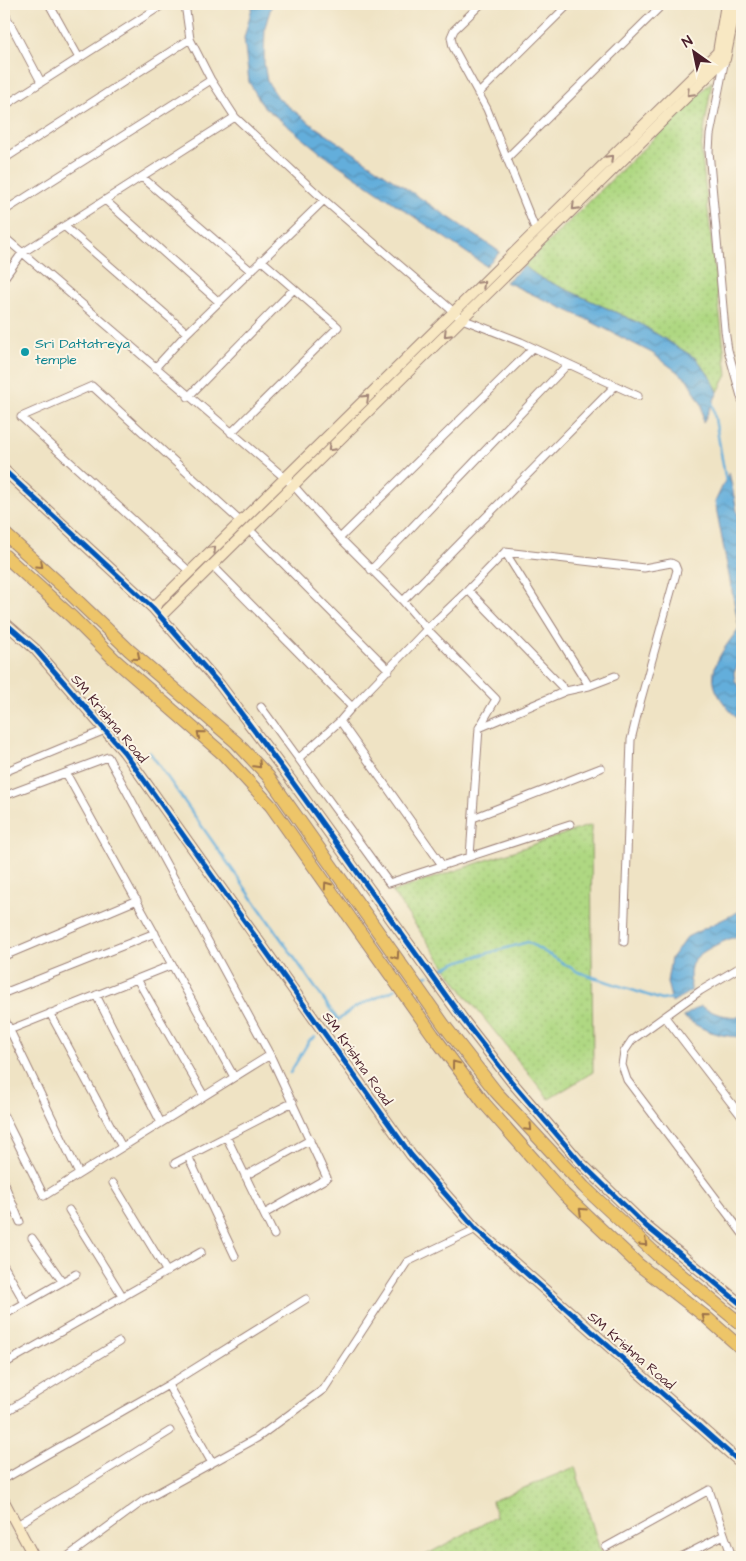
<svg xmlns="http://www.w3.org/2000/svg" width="746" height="1561" font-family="'Architects Daughter',sans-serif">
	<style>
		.grass { fill: url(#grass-dots); stroke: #7c7c56 }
		.water { fill: url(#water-waves); stroke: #566683 }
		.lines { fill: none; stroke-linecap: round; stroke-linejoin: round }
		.stream { stroke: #63aedb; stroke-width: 2.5 }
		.street-casing { stroke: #9c8178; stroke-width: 9 }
		.secondary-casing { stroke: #9c8178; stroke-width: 12 }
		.highway-casing { stroke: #9c8178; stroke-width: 14 }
		.street { stroke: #fff; stroke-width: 7 }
		.secondary { stroke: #f8e8c3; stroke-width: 10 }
		.highway { stroke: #edc569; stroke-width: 12 }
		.cycleway-casing { stroke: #fcf5e5; stroke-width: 8 }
		.cycleway { stroke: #0057b8; stroke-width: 5 }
		.oneway { stroke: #a18477 }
		.oneway2 { stroke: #9c724a }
		.culture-dot { fill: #0f9aa8; stroke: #fcf5e5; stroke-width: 2 }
		.labels { text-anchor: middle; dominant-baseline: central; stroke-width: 4; stroke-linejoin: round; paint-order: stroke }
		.culture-label { font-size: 14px; fill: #0d838f; stroke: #fcf5e5; text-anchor: start }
		.street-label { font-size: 14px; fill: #4a1f2b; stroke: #fcf5e5 }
	</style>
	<defs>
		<pattern id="grass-dots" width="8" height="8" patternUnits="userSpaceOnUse" patternTransform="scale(1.25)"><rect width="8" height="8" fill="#afd882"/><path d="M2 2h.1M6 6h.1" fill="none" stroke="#98b970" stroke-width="1.8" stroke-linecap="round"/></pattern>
		<pattern id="water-waves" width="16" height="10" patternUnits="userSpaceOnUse" patternTransform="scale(1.25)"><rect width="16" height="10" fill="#63aedb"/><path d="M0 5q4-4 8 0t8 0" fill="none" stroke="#548db2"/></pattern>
	</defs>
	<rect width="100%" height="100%" fill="#fcf5e5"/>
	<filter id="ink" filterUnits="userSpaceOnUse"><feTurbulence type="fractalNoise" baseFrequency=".02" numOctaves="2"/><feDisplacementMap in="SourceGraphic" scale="10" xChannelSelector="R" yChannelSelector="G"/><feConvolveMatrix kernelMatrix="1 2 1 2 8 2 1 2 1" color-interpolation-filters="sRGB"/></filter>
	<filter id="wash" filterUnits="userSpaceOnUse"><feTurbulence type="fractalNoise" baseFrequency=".0096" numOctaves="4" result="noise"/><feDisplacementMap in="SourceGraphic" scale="20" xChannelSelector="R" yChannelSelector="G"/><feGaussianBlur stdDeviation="1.12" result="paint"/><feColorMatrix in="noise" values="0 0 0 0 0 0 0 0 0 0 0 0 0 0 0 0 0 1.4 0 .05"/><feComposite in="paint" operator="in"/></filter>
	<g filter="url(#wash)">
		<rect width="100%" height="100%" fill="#efe3c4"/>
		<path class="grass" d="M 712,81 L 701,149 L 727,375 L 718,392 L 711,378 L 697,359 L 639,323 L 539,277 L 524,266 Z
			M 591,825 L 593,1072 L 549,1099 L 466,996 L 392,892 Z
			M 575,1467 L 602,1557 L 422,1557 L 496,1517 L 492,1501 Z"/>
		<path class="water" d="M 253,4 L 272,4 L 265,27 L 264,63 L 267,81 L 279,99 L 311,124 L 500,252 L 486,266 L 321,153 L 263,106 L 249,82 L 244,38 Z
			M 524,266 L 539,277 L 639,323 L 697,359 L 711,378 L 718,392 L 703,423 L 702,405 L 687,379 L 652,353 L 586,319 L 506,282 Z
			M 729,472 L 742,535 L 742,656 L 734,673 L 735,681 L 742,691 L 742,724 C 734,715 724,705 718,694 C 704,669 726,647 739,628 L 715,502 Z
			M 742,910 L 742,934 C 728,940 694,951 691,967 C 689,974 691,983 691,991 L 672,1002 L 667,982 L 671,958 L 687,937 Z
			M 700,1006 C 714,1014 726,1017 742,1017 L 742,1037 C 715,1036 705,1031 683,1017 Z"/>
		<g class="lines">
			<path class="stream" d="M 712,401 L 726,482
				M 149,751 L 338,1020
				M 433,973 L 460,961 L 528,942 L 578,972 L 662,1000 L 674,998
				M 417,980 L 428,975
				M 330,1026 L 354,1008 L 396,989
				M 290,1073 L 309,1041 L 315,1037"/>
		</g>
	</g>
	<g filter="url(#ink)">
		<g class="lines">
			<defs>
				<path id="street" d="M 49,4 L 79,58
					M 185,4 L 190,39 L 211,80 L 235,117 L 324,200 L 462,319 L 521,342 L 638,396
					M 481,4 L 454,30 L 451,37 L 453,47 L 487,109 L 536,231
					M 4,12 L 41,82
					M 725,59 L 710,135 L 709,151 L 725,330 L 728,350 L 742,400
					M 478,94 L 569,4
					M 4,106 L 164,4
					M 507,158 L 663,4
					M 4,159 L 190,39
					M 142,177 L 251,271
					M 105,200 L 219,302
					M 4,211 L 211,80
					M 64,226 L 187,333
					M 4,237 L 293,485 L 340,538 L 403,601 L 427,629 L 496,699 L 479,728 L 470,856
					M 4,278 L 22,253 L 235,117
					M 155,368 L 187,333 L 324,200
					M 188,397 L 294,289
					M 231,433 L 338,327 L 261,260
					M 249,529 L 389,670
					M 340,538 L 533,348
					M 505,552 L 644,568 L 671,563 L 675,565 L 677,570 L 641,699 L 631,740 L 624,942
					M 505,552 L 589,686
					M 212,565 L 352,707
					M 371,570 L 568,364
					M 190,572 L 21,417 L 92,386 L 241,522
					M 468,590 L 566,691
					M 403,601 L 615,386
					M 261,707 L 389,883 L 570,824
					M 340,721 L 442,865
					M 479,728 L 566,691 L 589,686 L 615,676
					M 299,758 L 340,721 L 352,707 L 427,629 L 468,590 L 505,552
					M 4,772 L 105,730
					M 66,773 L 234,1077
					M 4,796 L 108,757 L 270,1055 L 327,1178 L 264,1214
					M 473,818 L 601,768
					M 4,956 L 137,900
					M 742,966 L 700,991 L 632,1040 L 624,1052 L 622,1065 L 627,1080 L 742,1233
					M 137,979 L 204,1096
					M 4,993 L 155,933
					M 96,995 L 161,1123
					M 50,1013 L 122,1147
					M 665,1017 L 742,1117
					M 4,1018 L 79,1174
					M 4,1032 L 172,965
					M 4,1116 L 44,1196 L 270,1055
					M 226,1136 L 274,1235
					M 188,1156 L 235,1256
					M 175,1163 L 293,1102
					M 245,1176 L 310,1140
					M 4,1183 L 20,1222
					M 113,1183 L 167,1272
					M 69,1210 L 123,1297
					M 4,1211 L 14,1206
					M 32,1238 L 62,1281
					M 4,1266 L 25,1303
					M 4,1315 L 76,1274
					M 4,1364 L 201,1252
					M 4,1413 L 119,1342
					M 212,1463 L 168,1385 L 306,1299
					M 4,1479 L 168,1385
					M 17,1525 L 170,1431
					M 606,1547 L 709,1490 L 732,1557
					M 67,1557 L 143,1501 L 257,1438 L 324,1389 L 407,1262 L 476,1229
					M 681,1557 L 724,1535"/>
				<path id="secondary" d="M 4,470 L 153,608 L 220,685 L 291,780 L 465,1022 L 511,1081 L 581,1163 L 646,1226 L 742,1305
					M 153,608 L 718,52 L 726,4
					M 161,616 L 725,59 L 736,4
					M 4,622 L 35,649 L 124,752 L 411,1155 L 476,1229 L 742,1464
					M 4,1501 L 34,1557"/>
				<path id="highway" d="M 4,533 L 61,585 L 129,650 L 236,742 L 268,776 L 444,1025 L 496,1092 L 584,1187 L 657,1255 L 742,1325
					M 4,555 L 72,617 L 115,660 L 223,754 L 271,806 L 433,1035 L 484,1103 L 564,1194 L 639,1265 L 706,1317 L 742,1349"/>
			</defs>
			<use href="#street" class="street-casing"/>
			<use href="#secondary" class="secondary-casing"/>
			<use href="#highway" class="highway-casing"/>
			<use href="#street" class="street"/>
			<use href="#secondary" class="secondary"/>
			<use href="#highway" class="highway"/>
			<defs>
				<path id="cycleway" d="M 4,470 L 153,608 L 220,685 L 291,780 L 465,1022 L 511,1081 L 581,1163 L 646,1226 L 742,1305
					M 4,622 L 35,649 L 124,752 L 411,1155 L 476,1229 L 742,1464"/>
			</defs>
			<use href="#cycleway" class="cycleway-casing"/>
			<use href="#cycleway" class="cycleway"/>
		</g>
		<defs><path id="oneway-chevron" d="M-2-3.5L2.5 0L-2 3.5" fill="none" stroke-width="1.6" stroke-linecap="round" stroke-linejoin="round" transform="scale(1.25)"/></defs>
		<g class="oneway">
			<use href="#oneway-chevron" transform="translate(690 93) rotate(135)"/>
			<use href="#oneway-chevron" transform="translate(610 158) rotate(-45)"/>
			<use href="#oneway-chevron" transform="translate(575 207) rotate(135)"/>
			<use href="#oneway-chevron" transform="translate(482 284) rotate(-45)"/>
			<use href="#oneway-chevron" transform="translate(447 334) rotate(135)"/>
			<use href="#oneway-chevron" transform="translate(366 398) rotate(-44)"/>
			<use href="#oneway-chevron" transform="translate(331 448) rotate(135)"/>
			<use href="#oneway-chevron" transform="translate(213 549) rotate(-45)"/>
		</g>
		<g class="oneway2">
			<use href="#oneway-chevron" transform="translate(40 565) rotate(42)"/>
			<use href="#oneway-chevron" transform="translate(137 657) rotate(41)"/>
			<use href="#oneway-chevron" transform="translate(200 734) rotate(-140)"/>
			<use href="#oneway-chevron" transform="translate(258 765) rotate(46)"/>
			<use href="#oneway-chevron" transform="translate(327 885) rotate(-125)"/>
			<use href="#oneway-chevron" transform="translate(396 956) rotate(55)"/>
			<use href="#oneway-chevron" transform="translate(455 1064) rotate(-127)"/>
			<use href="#oneway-chevron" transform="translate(529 1128) rotate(47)"/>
			<use href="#oneway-chevron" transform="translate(582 1211) rotate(-137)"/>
			<use href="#oneway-chevron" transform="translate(644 1243) rotate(43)"/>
			<use href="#oneway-chevron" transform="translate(705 1317) rotate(-141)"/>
		</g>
	</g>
	<circle class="culture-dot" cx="25" cy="352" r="5"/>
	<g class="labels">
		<g class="culture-label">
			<text x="35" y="344">Sri Dattatreya<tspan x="35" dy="16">temple</tspan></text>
		</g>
		<g class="street-label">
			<text transform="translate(109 719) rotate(50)">SM Krishna Road</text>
			<text transform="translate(357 1059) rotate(55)">SM Krishna Road</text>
			<text transform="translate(631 1351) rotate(41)">SM Krishna Road</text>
		</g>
	</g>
	<rect width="746" height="1561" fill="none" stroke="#fcf5e5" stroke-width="20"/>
	<g transform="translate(694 52) rotate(327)" stroke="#fcf5e5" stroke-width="4" paint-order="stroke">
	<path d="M0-4L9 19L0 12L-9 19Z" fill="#4a1f2b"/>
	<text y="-8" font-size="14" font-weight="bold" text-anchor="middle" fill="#4a1f2b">N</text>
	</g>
</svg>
